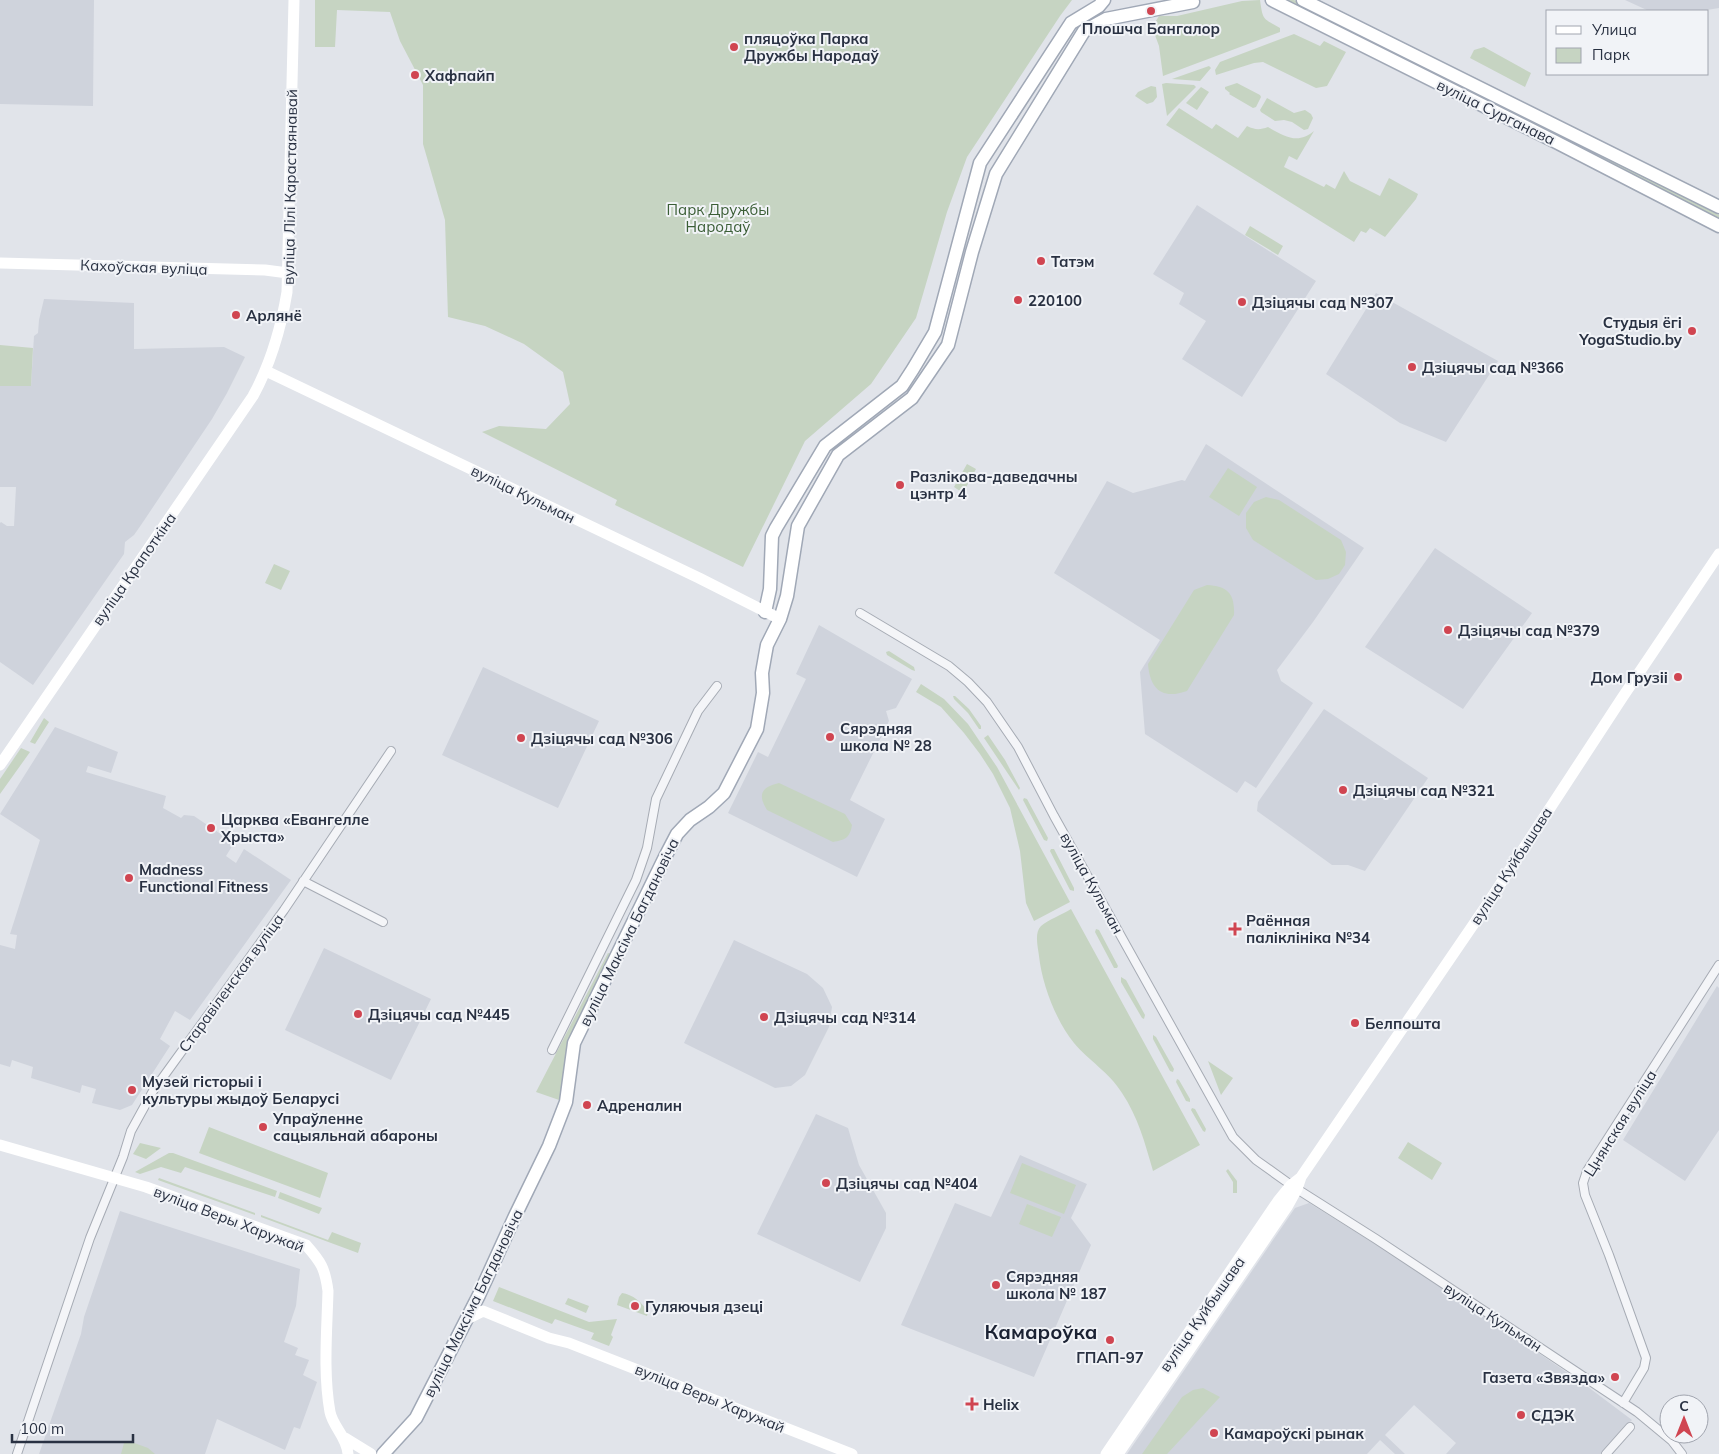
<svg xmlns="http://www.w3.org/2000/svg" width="1719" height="1454" font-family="Mulish,sans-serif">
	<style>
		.built { fill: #cfd3dc }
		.green { fill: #c6d4c2 }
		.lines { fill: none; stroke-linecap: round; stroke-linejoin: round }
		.street-casing { stroke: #a6abb4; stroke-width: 10 }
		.primary-casing { stroke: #a0a8b6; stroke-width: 15 }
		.street { stroke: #f4f5f8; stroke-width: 8 }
		.secondary { stroke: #fff; stroke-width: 11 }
		.primary { stroke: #fff; stroke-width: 12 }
		.poi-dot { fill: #d04551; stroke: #f1f3f7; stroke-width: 2 }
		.labels { text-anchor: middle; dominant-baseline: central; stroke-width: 4; stroke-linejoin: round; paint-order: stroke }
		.poi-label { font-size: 15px; font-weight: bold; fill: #293142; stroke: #f1f3f7; text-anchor: start }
		.street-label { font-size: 15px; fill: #293142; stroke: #f1f3f7 }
		.park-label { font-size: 15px; fill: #3b5e36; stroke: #f1f3f7 }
		.district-label { font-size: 20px; font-weight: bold; fill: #1b2233; stroke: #f1f3f7 }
	</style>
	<rect width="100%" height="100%" fill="#e1e4ea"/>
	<path class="built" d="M 0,0 L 94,0 L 93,106 L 0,104 Z
		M 1625,0 L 1719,0 L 1719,8 L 1701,11 L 1649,11 Z
		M 1197,205 L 1316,281 L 1242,397 L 1182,359 L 1206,321 L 1179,304 L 1184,293 L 1153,274 Z
		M 1376,293 L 1498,361 L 1446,442 L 1400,423 L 1326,374 Z
		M 44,299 L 134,303 L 134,349 L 224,347 L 245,357 L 227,393 L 212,419 L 141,525 L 134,535 L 125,542 L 124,554 L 33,685 L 0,662 L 0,523 L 1,522 L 7,526 L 14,526 L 16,487 L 0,487 L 0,386 L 31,386 L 34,336 L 38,333 L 39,320 Z
		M 1206,444 L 1364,548 L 1313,622 L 1277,670 L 1281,681 L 1313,703 L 1256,788 L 1245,781 L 1237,793 L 1145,734 L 1140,672 L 1160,640 L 1054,573 L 1107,481 L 1133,493 L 1182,480 L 1185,481 Z
		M 1435,548 L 1532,613 L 1463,709 L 1365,647 Z
		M 819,625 L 912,679 L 896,708 L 886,711 L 889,721 L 850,800 L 885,819 L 857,877 L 728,813 L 758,752 L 768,757 L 806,679 L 796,674 Z
		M 483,667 L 599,721 L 558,808 L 442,755 Z
		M 1324,709 L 1428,778 L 1365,871 L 1348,865 L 1332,865 L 1257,811 L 1258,802 Z
		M 55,727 L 118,752 L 111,773 L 88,766 L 86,772 L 166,796 L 163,808 L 181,818 L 184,815 L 194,816 L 234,843 L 226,856 L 233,861 L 236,863 L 244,849 L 291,880 L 190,1020 L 175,1011 L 160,1039 L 170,1046 L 132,1105 L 120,1110 L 92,1103 L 96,1089 L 82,1085 L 80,1093 L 31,1078 L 33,1067 L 12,1060 L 10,1067 L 0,1064 L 0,945 L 15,949 L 17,935 L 10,934 L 40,840 L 0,814 Z
		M 734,940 L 807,974 L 823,988 L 832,1007 L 829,1027 L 805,1075 L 791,1086 L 775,1088 L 684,1043 Z
		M 324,948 L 431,999 L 391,1080 L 285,1030 Z
		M 1717,986 L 1719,988 L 1719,1130 L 1685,1181 L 1623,1140 Z
		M 816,1114 L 848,1128 L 859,1165 L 886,1213 L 886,1228 L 860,1282 L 757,1234 Z
		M 1020,1155 L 1087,1184 L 1071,1218 L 1091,1245 L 1034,1377 L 901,1325 L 955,1203 L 991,1217 Z
		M 1309,1203 L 1401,1260 L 1584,1384 L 1632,1420 L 1602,1454 L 1446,1454 L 1456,1443 L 1414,1405 L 1385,1435 L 1405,1454 L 1395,1454 L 1380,1440 L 1367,1454 L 1127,1454 L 1295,1208 Z
		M 120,1211 L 300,1269 L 296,1306 L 284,1342 L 298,1348 L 295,1355 L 309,1360 L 303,1375 L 317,1382 L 300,1429 L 294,1427 L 285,1450 L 217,1419 L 205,1454 L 39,1454 L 81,1334 L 84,1317 Z"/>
	<path class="green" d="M 315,0 L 1072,0 L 1060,16 L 967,157 L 947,212 L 916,318 L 871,384 L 805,441 L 743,567 L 615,505 L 617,500 L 482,432 L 499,426 L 546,429 L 570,404 L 563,372 L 524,344 L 485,326 L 448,317 L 445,220 L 423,144 L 423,85 L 400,41 L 390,12 L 337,10 L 335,47 L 315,47 Z
		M 1260,0 C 1263,21 1263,18 1280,28 L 1280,32 L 1163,76 L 1159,46 L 1152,27 L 1159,16 L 1177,16 L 1242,1 Z
		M 1284,0 L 1294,0 L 1462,84 L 1460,87 Z
		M 1294,34 L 1320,46 L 1324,41 L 1346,52 L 1327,86 L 1316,88 L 1263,62 L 1254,63 L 1216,75 L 1215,70 L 1220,62 Z
		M 1484,47 L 1531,73 L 1525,87 L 1470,58 L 1474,50 Z
		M 1209,66 L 1211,68 L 1200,81 L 1172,79 Z
		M 1166,83 L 1194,85 L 1196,87 L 1167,116 L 1162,84 Z
		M 1237,83 L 1260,95 L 1261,97 L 1256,107 L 1253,108 L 1229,94 L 1230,93 L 1225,89 L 1225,87 Z
		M 1151,86 L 1156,87 L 1157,97 L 1153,102 L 1147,104 L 1135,96 L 1138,92 Z
		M 1201,87 L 1209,92 L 1197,110 L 1186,103 Z
		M 1478,92 L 1719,215 L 1719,219 L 1476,96 Z
		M 1267,98 L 1294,113 L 1305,110 L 1311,114 L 1313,118 L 1308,129 L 1304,130 L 1292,122 L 1284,120 L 1275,121 L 1261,112 L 1260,110 Z
		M 1179,108 L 1212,129 L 1216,124 L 1238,138 L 1247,126 C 1255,130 1260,130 1268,127 C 1284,136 1298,145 1314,131 L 1297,160 L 1289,156 L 1284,167 L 1324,187 L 1326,184 L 1335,189 L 1344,171 L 1350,181 L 1380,196 L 1389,178 L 1418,194 L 1416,199 L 1385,237 L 1370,228 L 1366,233 L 1361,231 L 1354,242 L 1166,125 Z
		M 1250,226 L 1283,246 L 1278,255 L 1245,235 Z
		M 0,345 L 33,348 L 31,386 L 0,386 Z
		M 967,464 L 976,469 L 963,493 L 954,487 Z
		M 1228,468 L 1257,487 L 1239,516 L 1209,497 Z
		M 1266,497 L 1279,500 L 1341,540 L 1346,552 L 1345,565 L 1339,574 L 1328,579 L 1316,580 L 1253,540 L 1246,528 L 1246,513 L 1254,502 Z
		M 274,564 L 290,571 L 281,590 L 265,583 Z
		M 1207,585 C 1228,586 1235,594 1234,615 L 1187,691 C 1162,700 1150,689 1148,664 L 1194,590 Z
		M 889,651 L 914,667 L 915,671 L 912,670 L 887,655 L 886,652 Z
		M 921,684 L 944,699 L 968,724 L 997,767 L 1070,902 L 1034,921 L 1026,903 L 1020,851 L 1010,808 L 993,774 L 980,754 L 964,733 L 941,707 L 916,692 Z
		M 953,696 L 955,696 L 969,709 L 981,726 L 981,729 L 979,729 L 968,713 L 954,699 Z
		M 44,718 L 49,722 L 35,744 L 30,742 Z
		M 988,735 L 1005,760 L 1020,788 L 1019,790 L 984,738 Z
		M 21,748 L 30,752 L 0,794 L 0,779 Z
		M 779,783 L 845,814 L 852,825 C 850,838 845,840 833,842 L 767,810 C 757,794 762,787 779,783 Z
		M 1024,798 L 1027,799 L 1048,838 L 1047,841 L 1044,840 L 1023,800 Z
		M 1051,849 L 1054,849 L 1074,888 L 1074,891 L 1070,890 L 1050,851 Z
		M 1071,909 L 1200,1145 L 1153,1171 C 1145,1143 1138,1117 1122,1093 C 1108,1071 1090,1062 1074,1043 C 1056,1021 1042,984 1039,956 C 1038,947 1034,933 1041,926 C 1048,920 1063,914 1071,909 Z
		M 1096,929 L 1099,930 L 1118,966 L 1117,968 L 1114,968 L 1095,932 Z
		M 608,953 L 611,954 L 568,1041 L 562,1101 L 536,1092 Z
		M 1121,977 L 1126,980 L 1145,1015 L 1144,1019 L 1142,1018 L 1121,982 Z
		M 1153,1035 L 1156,1037 L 1174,1069 L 1173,1072 L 1170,1071 L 1153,1039 Z
		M 1208,1061 L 1233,1078 L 1221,1095 Z
		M 1177,1079 L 1179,1080 L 1190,1099 L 1190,1102 L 1186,1101 L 1176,1082 Z
		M 1192,1108 L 1195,1109 L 1206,1129 L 1205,1132 L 1203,1131 L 1191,1110 Z
		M 209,1127 L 328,1173 L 320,1198 L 199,1153 Z
		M 1408,1142 L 1442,1163 L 1432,1180 L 1398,1158 Z
		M 140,1143 L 161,1148 L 146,1159 L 133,1154 Z
		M 169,1153 L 173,1153 L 277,1191 L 275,1197 L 185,1167 L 181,1173 L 161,1167 L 140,1174 L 135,1172 Z
		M 1022,1163 L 1076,1185 L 1064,1214 L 1010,1193 Z
		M 1228,1169 L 1237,1181 L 1237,1193 L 1233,1193 L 1233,1182 L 1226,1171 Z
		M 159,1178 L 255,1213 L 255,1215 L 158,1180 Z
		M 280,1192 L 322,1208 L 319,1214 L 278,1198 Z
		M 1027,1204 L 1061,1217 L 1052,1237 L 1019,1224 Z
		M 261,1215 L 328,1240 L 332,1232 L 361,1243 L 358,1253 L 261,1217 Z
		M 499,1287 L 589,1322 L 617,1319 L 611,1335 L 613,1337 L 609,1346 L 591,1339 L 594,1333 L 555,1319 L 552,1324 L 493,1301 Z
		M 622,1293 C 632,1294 643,1303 648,1312 L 647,1316 L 617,1305 L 619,1297 Z
		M 568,1298 L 589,1306 L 586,1313 L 565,1304 Z
		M 1203,1388 L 1220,1397 L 1167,1454 L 1142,1454 L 1182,1397 L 1193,1390 Z
		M 129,1441 L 148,1448 L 155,1454 L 121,1454 L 124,1443 Z"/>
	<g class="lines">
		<defs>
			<path id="street" d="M 860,613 L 949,666 L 968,682 L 987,702 L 1018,747 L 1054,816 L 1233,1137 L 1256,1160 L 1291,1185
				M 303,881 L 383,922
				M 552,1050 L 636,880 L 647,848 L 656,799 L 698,711 L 717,686
				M 1297,1189 L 1376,1239 L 1637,1412 L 1672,1441 L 1682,1454
				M 1623,1403 L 1644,1368 L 1646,1358 L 1609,1255 L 1585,1195 L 1583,1183 L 1587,1171 L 1719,965
				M 17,1454 L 90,1238 L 123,1157 L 131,1131 L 153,1091 L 284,910 L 391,751
				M 1606,1454 L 1630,1427"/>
			<path id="primary" d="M 1272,0 L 1554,141 L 1719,226
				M 1303,0 L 1719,207
				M 765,612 L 770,589 L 772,536 L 776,528 L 825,446 L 902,386 L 913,369 L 935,332 L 980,163 L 1071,23 L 1099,6 L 1104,0
				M 383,1454 L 416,1418 L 479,1295 L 515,1216 L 549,1146 L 566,1102 L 574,1043 L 665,857 L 677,834 L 690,820 L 709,807 L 724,793 L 757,729 L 763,693 L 762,673 L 765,656 L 767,645 L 780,619 L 787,596 L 798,526 L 838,455 L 912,398 L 948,345 L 972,252 L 996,174 L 1084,31 L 1106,19 L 1193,2"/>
		</defs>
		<use href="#street" class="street-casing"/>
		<use href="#primary" class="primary-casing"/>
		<use href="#street" class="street"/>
		<path class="secondary" d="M 0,263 L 265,270 L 288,273
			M 266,371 L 699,578 L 780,619
			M 0,765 L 253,396 C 271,363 281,328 287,292 L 294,0
			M 0,1145 L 146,1187 L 306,1245 C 321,1262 325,1268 328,1291 C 327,1330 323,1373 330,1412 C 333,1427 347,1437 348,1454
			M 469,1318 L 483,1311 L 549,1338 L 569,1343 L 852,1454
			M 345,1438 L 371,1454
			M 1106,1454 L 1278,1201 L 1291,1185 L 1300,1178
			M 1118,1454 L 1287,1207 L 1297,1189 L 1301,1177 L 1486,906 L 1622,698 L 1719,554"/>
		<use href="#primary" class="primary"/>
	</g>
	<g class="poi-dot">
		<circle cx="1151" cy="11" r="5"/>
		<circle cx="734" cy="47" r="5"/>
		<circle cx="415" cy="75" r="5"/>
		<circle cx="1041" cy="261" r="5"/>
		<circle cx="1018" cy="300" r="5"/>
		<circle cx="1242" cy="302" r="5"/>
		<circle cx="236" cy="315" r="5"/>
		<circle cx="1692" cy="331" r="5"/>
		<circle cx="1412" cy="367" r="5"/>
		<circle cx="900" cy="485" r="5"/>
		<circle cx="1448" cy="630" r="5"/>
		<circle cx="1678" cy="677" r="5"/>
		<circle cx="830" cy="737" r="5"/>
		<circle cx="521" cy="738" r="5"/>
		<circle cx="1343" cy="790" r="5"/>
		<circle cx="211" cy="828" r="5"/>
		<circle cx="129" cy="878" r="5"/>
		<path d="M1232.5 921.5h5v5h5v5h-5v5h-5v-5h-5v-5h5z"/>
		<circle cx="358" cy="1014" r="5"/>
		<circle cx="764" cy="1017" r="5"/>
		<circle cx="1355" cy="1023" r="5"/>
		<circle cx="132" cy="1090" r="5"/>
		<circle cx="587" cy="1105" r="5"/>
		<circle cx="263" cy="1127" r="5"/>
		<circle cx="826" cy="1183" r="5"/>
		<circle cx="996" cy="1285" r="5"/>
		<circle cx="635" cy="1306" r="5"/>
		<circle cx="1110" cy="1340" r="5"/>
		<circle cx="1615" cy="1377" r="5"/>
		<path d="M969.5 1396.5h5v5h5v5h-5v5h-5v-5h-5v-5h5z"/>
		<circle cx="1521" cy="1415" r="5"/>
		<circle cx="1214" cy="1433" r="5"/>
	</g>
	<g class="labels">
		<g class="poi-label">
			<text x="1151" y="28" text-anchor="middle">Плошча Бангалор</text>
			<text x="744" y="38">пляцоўка Парка<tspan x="744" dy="17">Дружбы Народаў</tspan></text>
			<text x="425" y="75">Хафпайп</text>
			<text x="1051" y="261">Татэм</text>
			<text x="1028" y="300">220100</text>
			<text x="1252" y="302">Дзіцячы сад №307</text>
			<text x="246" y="315">Арлянё</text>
			<text x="1682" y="322" text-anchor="end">Студыя ёгі<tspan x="1682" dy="17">YogaStudio.by</tspan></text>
			<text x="1422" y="367">Дзіцячы сад №366</text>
			<text x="910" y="476">Разлікова-даведачны<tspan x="910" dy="17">цэнтр 4</tspan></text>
			<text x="1458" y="630">Дзіцячы сад №379</text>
			<text x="1668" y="677" text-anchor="end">Дом Грузіі</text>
			<text x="840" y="728">Сярэдняя<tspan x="840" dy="17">школа № 28</tspan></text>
			<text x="531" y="738">Дзіцячы сад №306</text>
			<text x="1353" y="790">Дзіцячы сад №321</text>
			<text x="221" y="819">Царква «Евангелле<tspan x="221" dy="17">Хрыста»</tspan></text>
			<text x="139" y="869">Madness<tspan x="139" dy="17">Functional Fitness</tspan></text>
			<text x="1246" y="920">Раённая<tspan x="1246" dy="17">паліклініка №34</tspan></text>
			<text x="368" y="1014">Дзіцячы сад №445</text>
			<text x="774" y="1017">Дзіцячы сад №314</text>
			<text x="1365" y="1023">Белпошта</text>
			<text x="142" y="1081">Музей гісторыі і<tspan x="142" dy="17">культуры жыдоў Беларусі</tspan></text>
			<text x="597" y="1105">Адреналин</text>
			<text x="273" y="1118">Упраўленне<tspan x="273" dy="17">сацыяльнай абароны</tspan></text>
			<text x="836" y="1183">Дзіцячы сад №404</text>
			<text x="1006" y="1276">Сярэдняя<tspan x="1006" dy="17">школа № 187</tspan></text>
			<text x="645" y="1306">Гуляючыя дзеці</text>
			<text x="1110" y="1357" text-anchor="middle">ГПАП-97</text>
			<text x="1605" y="1377" text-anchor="end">Газета «Звязда»</text>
			<text x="983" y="1404">Helix</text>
			<text x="1531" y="1415">СДЭК</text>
			<text x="1224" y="1433">Камароўскі рынак</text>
		</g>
		<g class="street-label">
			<text transform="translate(1496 112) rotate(26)">вуліца Сурганава</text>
			<text transform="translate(290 187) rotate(-89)">вуліца Лілі Карастаянавай</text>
			<text transform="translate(144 267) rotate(2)">Кахоўская вуліца</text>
			<text transform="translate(523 494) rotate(26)">вуліца Кульман</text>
			<text transform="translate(134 569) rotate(-55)">вуліца Крапоткіна</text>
			<text transform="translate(1511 866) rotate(-57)">вуліца Куйбышава</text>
			<text transform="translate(1092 883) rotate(61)">вуліца Кульман</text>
			<text transform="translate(629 932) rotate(-64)">вуліца Максіма Багдановіча</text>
			<text transform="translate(231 983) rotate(-54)">Старавіленская вуліца</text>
			<text transform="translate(1620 1123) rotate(-58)">Цнянская вуліца</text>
			<text transform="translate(229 1219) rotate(21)">вуліца Веры Харужай</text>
			<text transform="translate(473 1303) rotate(-64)">вуліца Максіма Багдановіча</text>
			<text transform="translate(1202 1314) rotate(-55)">вуліца Куйбышава</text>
			<text transform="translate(1493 1317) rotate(33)">вуліца Кульман</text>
			<text transform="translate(710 1398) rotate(22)">вуліца Веры Харужай</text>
		</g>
		<g class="park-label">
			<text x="718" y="209">Парк Дружбы<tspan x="718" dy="17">Народаў</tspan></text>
		</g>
		<g class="district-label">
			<text x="1041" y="1331">Камароўка</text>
		</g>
	</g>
	<rect x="1546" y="10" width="162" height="65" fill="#f1f3f7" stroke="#a1a5af"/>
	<rect x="1556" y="26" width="25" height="8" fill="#ffffff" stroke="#a1a5af"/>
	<text x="1592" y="35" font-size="15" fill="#293142">Улица</text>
	<rect x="1556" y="48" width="25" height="15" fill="#c6d4c2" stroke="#a1a5af"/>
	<text x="1592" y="60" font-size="15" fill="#293142">Парк</text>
	<g transform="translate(1684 1419)"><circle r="24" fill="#f1f3f7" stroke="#a1a5af"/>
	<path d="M0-4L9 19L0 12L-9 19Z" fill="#d04551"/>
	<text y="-8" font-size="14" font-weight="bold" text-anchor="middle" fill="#293142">С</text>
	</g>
	<path d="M12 1434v8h121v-8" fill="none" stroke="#293142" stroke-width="2.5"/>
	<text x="20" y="1434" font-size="15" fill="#293142" stroke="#f1f3f7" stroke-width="4" paint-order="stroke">100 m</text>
</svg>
